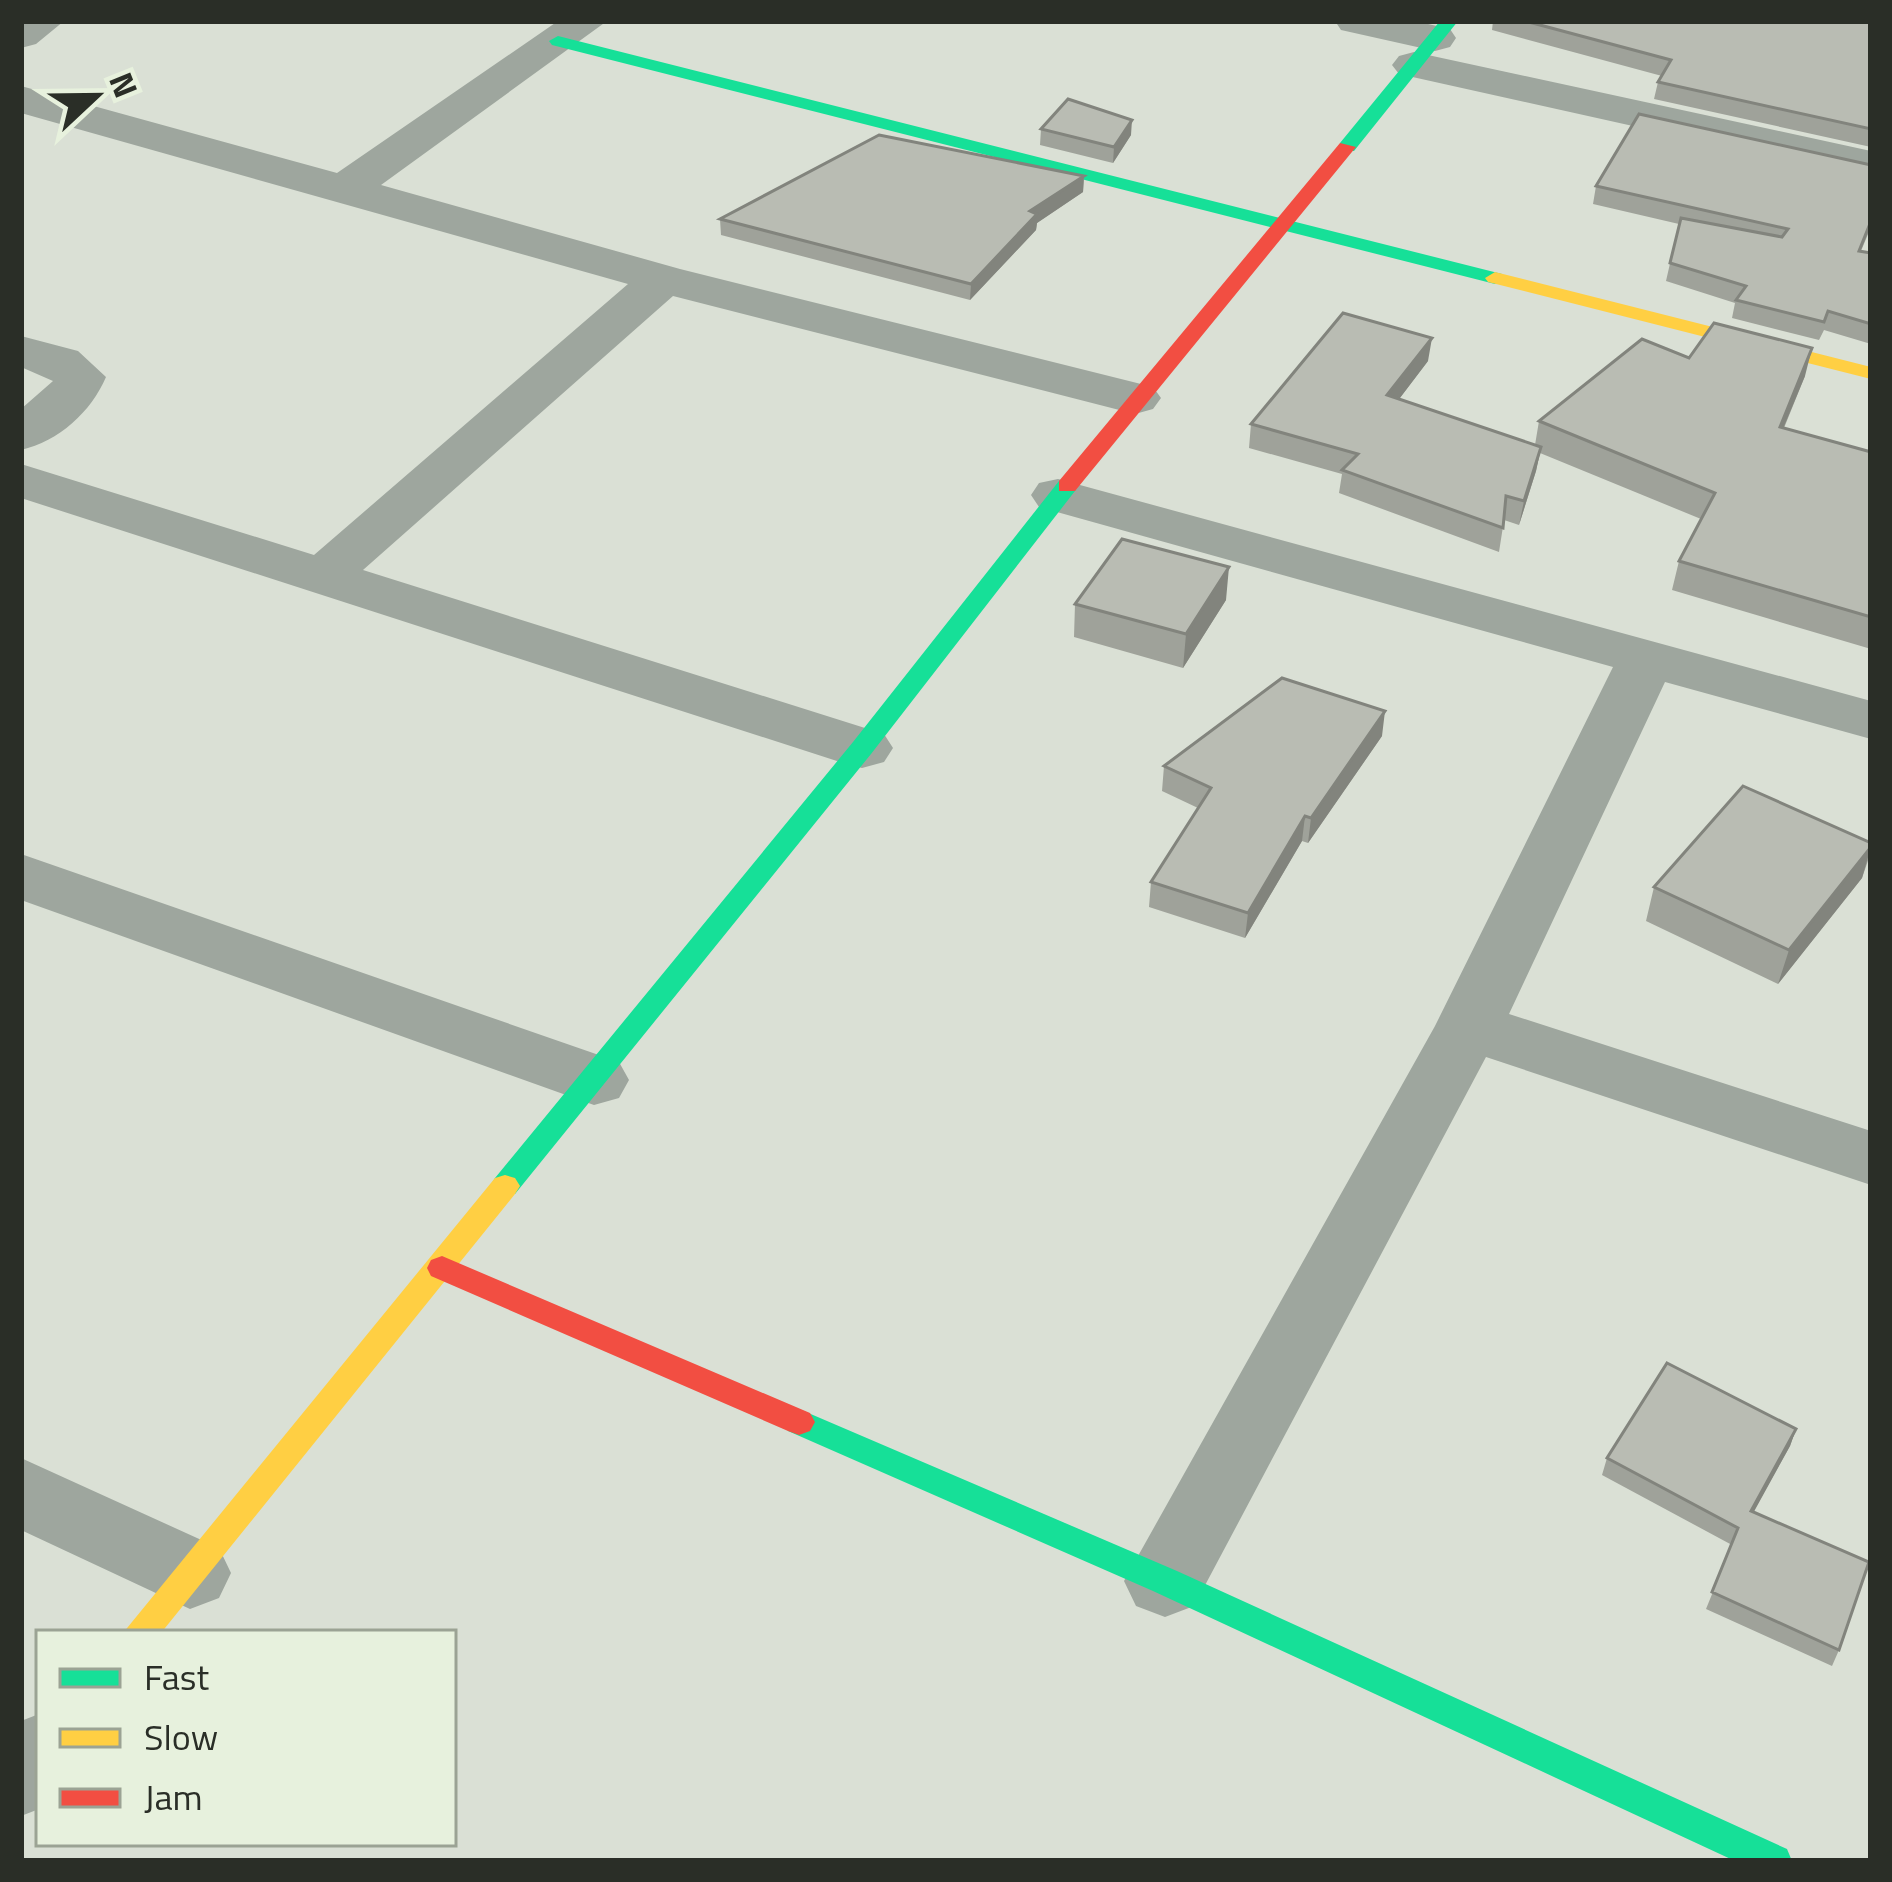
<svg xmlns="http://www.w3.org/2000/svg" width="1892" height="1882" font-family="'Titillium Web',sans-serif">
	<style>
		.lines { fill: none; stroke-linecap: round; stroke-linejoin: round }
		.street { fill: #9ea69e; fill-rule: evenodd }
		.fast { fill: #16e098; fill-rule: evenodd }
		.slow { fill: #ffcf43; fill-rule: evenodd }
		.jam { fill: #f24e42; fill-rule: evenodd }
		.wall { fill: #9fa29a }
		.shaded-wall { fill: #82847d }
		.building { fill: #b9bcb3; stroke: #82847d; stroke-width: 3 }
	</style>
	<rect width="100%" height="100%" fill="#dae0d5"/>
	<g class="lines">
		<path class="street" d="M21 21H64L36 44 21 48Z
			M558 21H607L381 185 680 269 1153 387 1161 398 1153 409 1135 414 673 296 363 570 884 734 893 748 884 762 862 768 840 762 21 498V464L314 555 628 284 21 113V86L337 173Z
			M1335 21H1415L1450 29 1456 38 1450 47 1435 51 1341 30Z
			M1414 52 1871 151V179L1399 74 1392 65 1399 56Z
			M21 336 78 351 106 377C91 412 59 441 21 450V409L53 381 21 367Z
			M1058 479 1871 701V739L1665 682 1509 1014 1871 1131V1185L1486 1057 1194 1606 1165 1617 1136 1606 1124 1581 1435 1026 1613 667 1039 507 1031 495 1039 483Z
			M21 854 619 1062 629 1080 619 1098 594 1105 21 900Z
			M21 1458 219 1548 231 1573 219 1598 190 1609 21 1530Z
			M39 1714V1809L21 1816V1721Z"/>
		<path class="fast" d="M1440 21H1458L1354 151H1340V143Z
			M558 36 1502 274 1505 278 1495 284 552 45 549 41Z
			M1067 479 1078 486 1075 491 871 754 515 1194H495L490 1186 495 1178 853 742 1059 481Z
			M799 1409 1177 1571 1787 1849 1792 1861H1735L1153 1591 788 1431 783 1422 788 1413Z"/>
		<path class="slow" d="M1495 272 1871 367V379L1488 282 1485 278Z
			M505 1175 515 1178 520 1186 515 1194 161 1633H123L495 1178Z"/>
		<path class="jam" d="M1340 143 1356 147 1075 491H1059V481Z
			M442 1256 810 1413 815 1422 810 1431 799 1435 788 1431 431 1276 427 1268 431 1260Z"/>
	</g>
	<path class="wall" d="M1493 21H1871V147L1654 99 1658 82 1662 76 1492 30Z
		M1041 129 1131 135 1113 163 1040 145Z
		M1871 165V227L1861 251 1871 253V344L1824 330 1819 340 1732 318 1735 303 1666 281 1679 224 1593 204 1596 186Z
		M1084 176 1083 192 1037 223 1036 230 970 300 721 235 720 219Z
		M1689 358 1805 376 1784 428 1871 452V649L1672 590 1679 561 1701 519 1540 453 1536 471 1519 525 1504 520 1499 552 1339 493 1342 474 1249 448 1251 424 1428 361 1399 399 1535 445 1539 421Z
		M1226 600 1183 668 1074 637 1075 604Z
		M1382 736 1308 843 1302 841 1245 938 1149 907 1151 882 1198 808 1162 791 1164 766Z
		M1871 843V852L1862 878 1778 984 1646 921 1654 887Z
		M1796 1429 1790 1446 1753 1512 1839 1650 1832 1666 1706 1609 1732 1545 1602 1475 1607 1458Z"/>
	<path class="shaded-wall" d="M1132 120 1131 135 1113 163 1114 147Z
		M1084 176 1083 192 1037 223 1036 230 970 300 971 284 1030 211Z
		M1432 338 1428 361 1384 419 1387 395Z
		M1812 348 1805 376 1772 455 1780 427Z
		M1541 447 1536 471 1519 525 1524 501Z
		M1229 567 1226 600 1183 668 1186 634Z
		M1385 711 1382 736 1308 843 1311 818Z
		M1305 816 1302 841 1245 938 1248 913Z
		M1871 847 1862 878 1778 984 1789 950Z
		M1796 1429 1790 1446 1745 1528 1751 1511Z"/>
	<path class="building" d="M1525 21H1871V129L1658 82 1671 60Z
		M1068 99 1132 120 1114 147 1041 129Z
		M1639 114 1871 165V221L1859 251 1871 253V324L1828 311 1824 322 1736 300 1746 286 1670 263 1681 218 1782 237 1788 229 1596 186Z
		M879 135 1084 176 1030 211 1037 214 971 284 720 219Z
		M1343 313 1432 338 1387 395 1541 447 1524 501 1506 496 1503 528 1342 470 1358 454 1251 424Z
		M1714 323 1812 348 1780 427 1871 452V617L1679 561 1715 493 1539 421 1642 339 1689 358Z
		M1122 539 1229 567 1186 634 1075 604Z
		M1282 678 1385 711 1311 818 1305 816 1248 913 1151 882 1211 788 1164 766Z
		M1743 786 1871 843V847L1789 950 1654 887Z
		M1667 1363 1796 1429 1751 1511 1869 1562 1839 1650 1712 1592 1738 1528 1607 1458Z"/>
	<rect width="1892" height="1882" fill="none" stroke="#2a2e27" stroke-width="48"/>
	<rect x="36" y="1630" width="420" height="216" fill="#e7f1dd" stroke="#9ba394" stroke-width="3"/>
	<rect x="60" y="1669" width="60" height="18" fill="#16e098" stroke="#9ba394" stroke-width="3"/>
	<text x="144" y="1690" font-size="36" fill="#2a2e27">Fast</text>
	<rect x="60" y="1729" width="60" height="18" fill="#ffcf43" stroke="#9ba394" stroke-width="3"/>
	<text x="144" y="1750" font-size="36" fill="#2a2e27">Slow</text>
	<rect x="60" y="1789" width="60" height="18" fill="#f24e42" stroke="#9ba394" stroke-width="3"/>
	<text x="144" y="1810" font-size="36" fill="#2a2e27">Jam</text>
	<g transform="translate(96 96) rotate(68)" stroke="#e7f1dd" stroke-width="9" paint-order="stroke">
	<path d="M0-9L21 45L0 30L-21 45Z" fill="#2a2e27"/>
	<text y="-18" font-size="33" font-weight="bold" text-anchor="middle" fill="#2a2e27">N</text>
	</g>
</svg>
